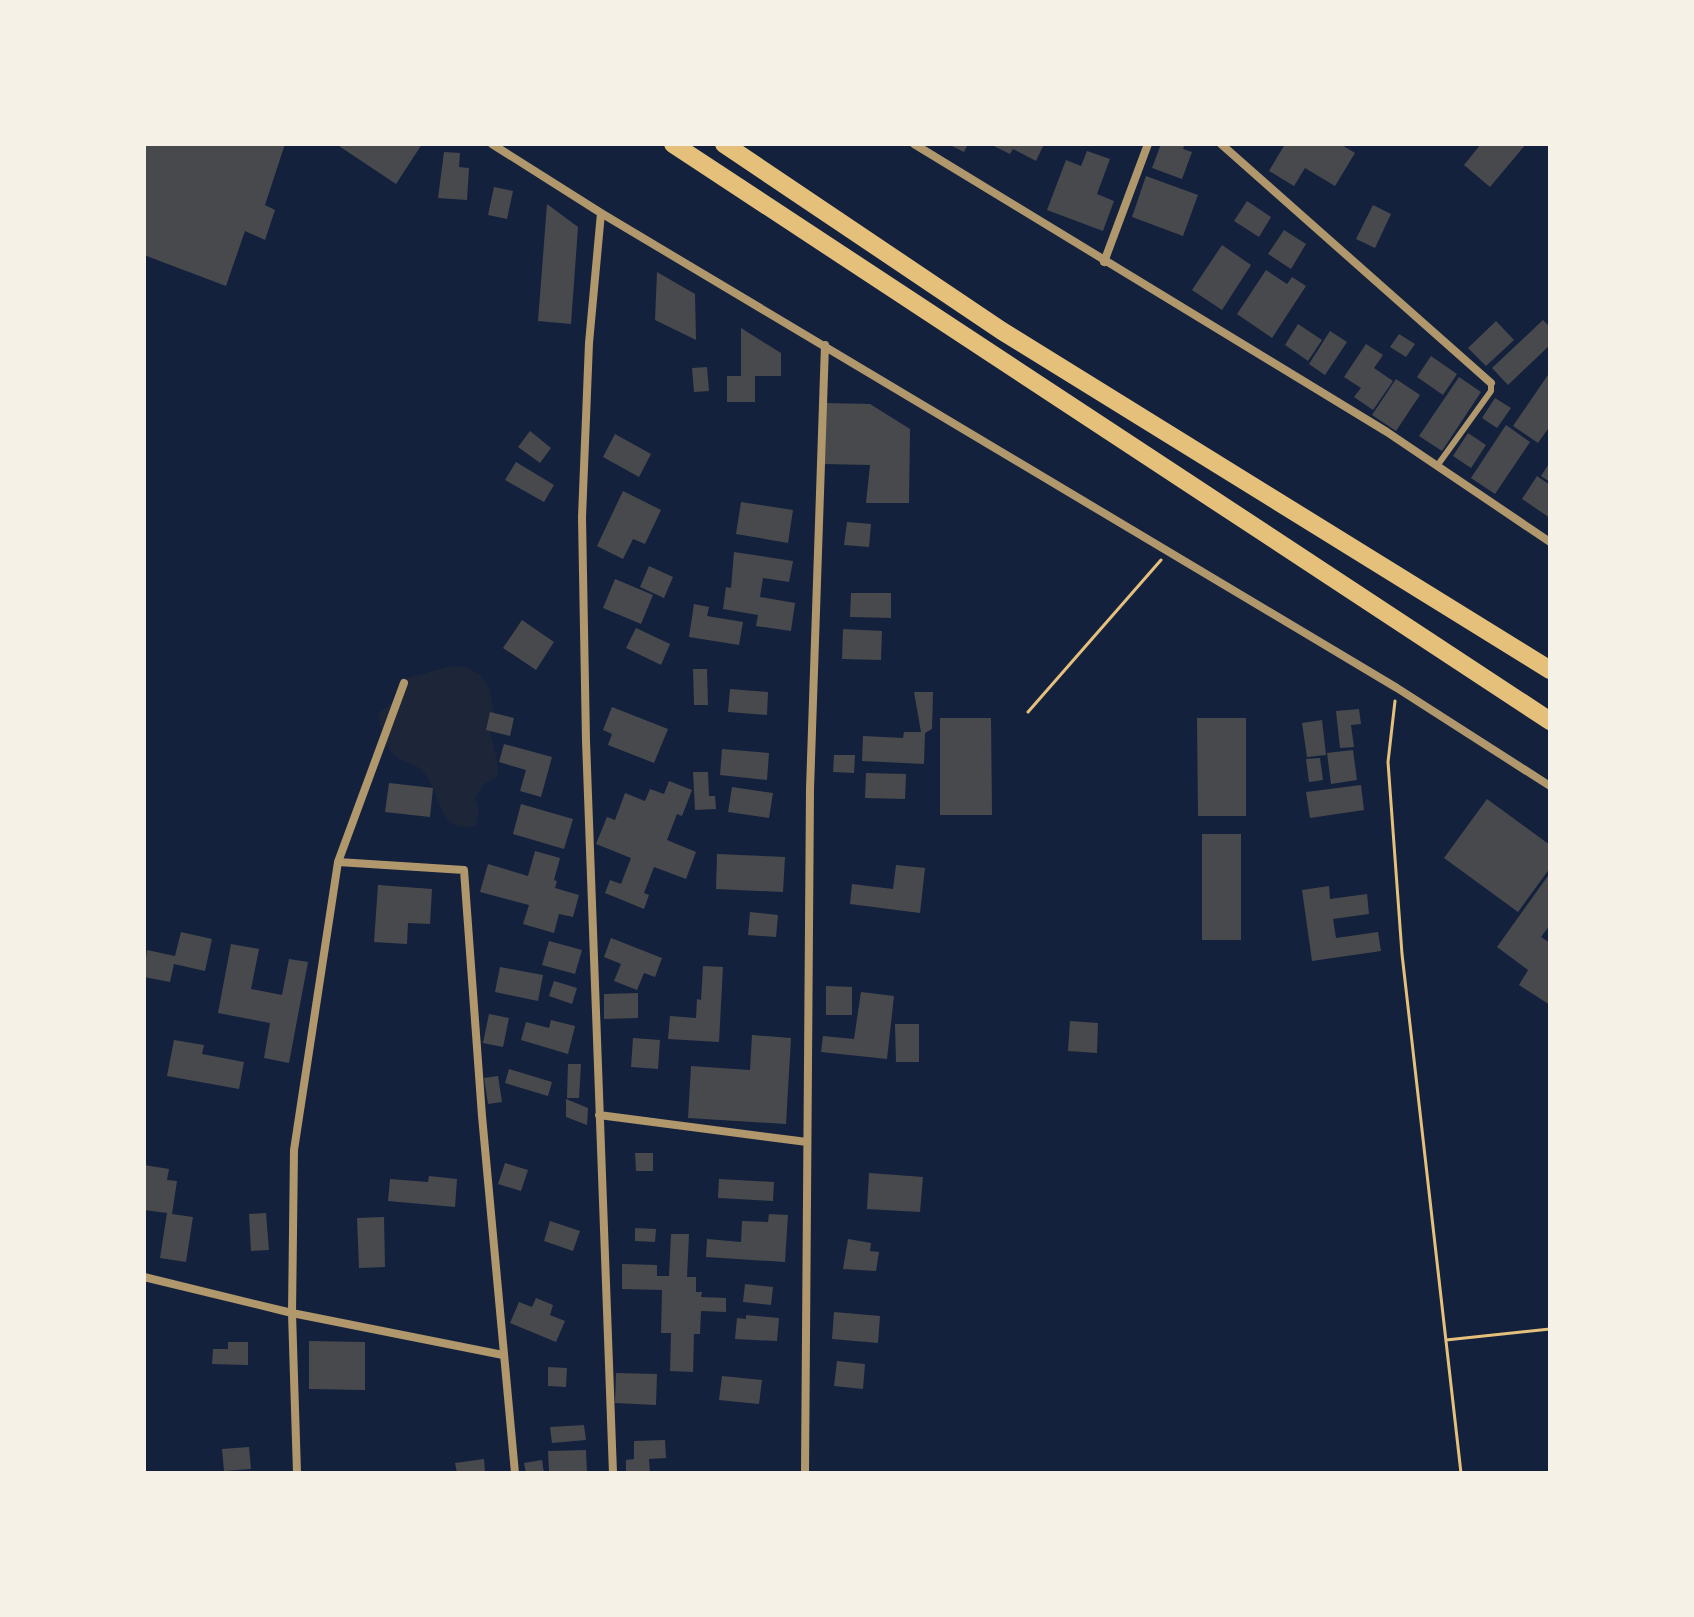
<svg xmlns="http://www.w3.org/2000/svg" width="1694" height="1617" font-family="'Work Sans',sans-serif">
	<style>
		.green { fill: #1d2539 }
		.building { fill: #48494c }
		.lines { fill: none; stroke-linecap: round; stroke-linejoin: round }
		.path { stroke: #e5c07b; stroke-width: 3 }
		.service { stroke: #b1986c; stroke-width: 6 }
		.minor { stroke: #b1986c; stroke-width: 8 }
		.trunk { stroke: #e5c07b; stroke-width: 18 }
	</style>
	<rect width="100%" height="100%" fill="#14213d"/>
	<path class="green" d="M452 666 467 667 480 675 489 687 495 717 490 731 497 761 498 776 484 784 475 797 479 812 476 826C437 834 443 796 425 774 419 766 413 765 404 761 384 753 382 732 378 713L390 705 407 678Z"/>
	<path class="building" d="M144 144H285L265 205 275 210 265 240 245 231 226 286 144 255Z
		M336 144H422L396 184Z
		M948 144H968L964 152Z
		M990 144H1044L1036 161 1013 149 1010 154Z
		M1161 144H1185L1183 149 1192 152 1182 179 1152 168Z
		M1285 144H1340L1355 153 1335 186 1305 168 1294 186 1269 171Z
		M1481 144H1526L1490 187 1464 165Z
		M1087 151 1110 159 1097 194 1114 201 1103 231 1047 210 1066 160 1081 166Z
		M444 152 460 153 459 167 469 168 467 200 438 198Z
		M1146 176 1198 195 1183 236 1132 217Z
		M494 187 513 191 507 219 488 215Z
		M1247 201 1271 217 1259 237 1234 221Z
		M547 204 578 227 571 324 538 321Z
		M1373 205 1391 214 1375 248 1356 239Z
		M1284 230 1306 244 1291 269 1268 254Z
		M1222 245 1251 265 1222 310 1192 290Z
		M1266 270 1287 284 1292 277 1306 286 1272 338 1237 314Z
		M657 272 695 294 696 340 655 320Z
		M1543 320 1550 327V345L1508 385 1492 368Z
		M1496 321 1514 340 1486 366 1468 348Z
		M1298 324 1322 340 1308 361 1285 345Z
		M741 328 781 353V376H755V402H727V376H741Z
		M1330 331 1347 342 1325 375 1309 364Z
		M1399 334 1415 344 1406 357 1390 347Z
		M1366 344 1383 355 1374 368 1393 381 1373 410 1354 397 1361 388 1344 377Z
		M1431 356 1457 374 1443 395 1417 377Z
		M707 367 709 391 694 392 692 368Z
		M1550 372V426L1538 443 1513 426Z
		M1459 377 1481 392 1442 451 1419 436Z
		M1396 379 1420 395 1396 431 1372 415Z
		M1495 398 1511 408 1497 428 1482 418Z
		M826 403 870 404 910 429 909 503H866L870 465 825 464Z
		M1506 425 1530 442 1495 494 1471 478Z
		M530 431 551 448 540 463 518 447Z
		M1468 433 1486 445 1471 468 1453 456Z
		M615 434 651 454 639 477 603 457Z
		M516 462 554 485 544 502 505 480Z
		M1550 462V482L1541 476Z
		M1537 476 1550 485V518L1522 499Z
		M623 491 661 510 645 544 633 539 623 559 597 546Z
		M741 502 793 510 788 543 736 534Z
		M847 522 871 524 869 547 844 545Z
		M734 552 793 561 789 582 763 578 760 597 795 603 791 631 756 626 758 615 723 609 726 587 731 588Z
		M649 566 673 577 664 598 640 587Z
		M615 579 653 595 641 624 603 608Z
		M851 593H891V618L850 617Z
		M694 604 709 607 707 616 743 622 739 645 689 637Z
		M522 620 554 642 536 670 503 648Z
		M636 628 670 644 661 665 626 648Z
		M843 629 882 631 881 660 842 659Z
		M693 669H707L708 705H694Z
		M730 689 768 692 767 715 728 712Z
		M914 692H933L932 729 925 733 924 764 862 761 863 736 903 738 904 732H921Z
		M612 707 668 729 654 763 608 745 612 734 603 730Z
		M1359 709 1361 724 1351 725 1354 747 1340 748 1336 711Z
		M490 712 514 718 510 736 486 730Z
		M940 718H991L992 815H940Z
		M1197 718H1246V816H1198Z
		M1322 720 1326 755 1307 757 1302 723Z
		M504 744 552 757 541 797 520 791 526 770 499 762Z
		M722 749 769 753 767 780 720 775Z
		M1353 750 1357 780 1331 784 1327 753Z
		M834 755H855L854 773 833 772Z
		M1320 758 1323 780 1309 782 1306 759Z
		M693 772H708L709 796H715L716 809 695 810Z
		M866 773 906 774 905 799 865 798Z
		M669 781 692 790 682 816 677 814 667 840 696 852 686 879 654 867 644 893 649 895 644 909 605 893 610 880 621 884 631 858 596 844 607 817 615 820 625 793 645 801 650 789 664 794Z
		M389 783 433 788 430 817 385 812Z
		M1361 785 1364 810 1310 818 1306 792Z
		M732 787 773 793 769 818 728 812Z
		M1487 799 1550 845V868L1518 912 1444 858Z
		M521 804 573 819 564 849 513 834Z
		M1202 834H1241V940H1202Z
		M535 851 560 858 554 880 557 881 555 888 579 895 573 917 559 914 554 933 523 924 529 905 480 892 488 864 528 876Z
		M717 854 785 857 783 892 716 889Z
		M896 865 925 868 920 913 850 904 852 884 893 889Z
		M1550 873V925L1541 937 1550 943V1005L1519 985 1528 970 1497 947Z
		M378 885 432 889 430 924 408 923 407 944 374 942Z
		M1329 886 1330 899 1367 894 1369 914 1333 919 1336 938 1378 932 1381 951 1312 961 1302 890Z
		M750 912 778 915 776 937 748 935Z
		M181 932 212 939 205 971 174 964 170 982 144 977 147 950 175 956Z
		M611 938 662 958 655 977 644 973 637 990 614 981 621 964 604 957Z
		M549 941 582 950 575 974 542 965Z
		M231 944 259 949 251 989 282 995 289 959 308 962 289 1063 264 1058 270 1023 218 1013Z
		M703 966 723 967 719 1042 668 1039 670 1016 696 1018 697 999 701 1000Z
		M500 967 543 975 538 1001 495 992Z
		M554 981 577 988 572 1004 549 996Z
		M826 986 852 987V1015H826Z
		M861 992 894 996 887 1059 821 1052 823 1036 854 1039Z
		M638 993V1018L604 1019V994Z
		M489 1014 509 1018 503 1047 483 1043Z
		M551 1020 575 1026 568 1054 521 1040 526 1022 549 1028Z
		M1070 1021 1098 1023 1097 1053 1068 1051Z
		M895 1024H919V1062H896Z
		M752 1035 791 1038 786 1124 688 1118 691 1066 750 1070Z
		M633 1038 660 1040 658 1069 631 1067Z
		M174 1040 204 1045 202 1054 244 1062 239 1089 167 1076Z
		M568 1064H581L579 1098H567Z
		M509 1069 552 1082 548 1096 505 1083Z
		M498 1076 502 1102 488 1104 484 1078Z
		M566 1099 588 1108 587 1125 566 1117Z
		M635 1153H653V1171H636Z
		M505 1163 528 1170 521 1191 498 1184Z
		M144 1165 169 1169 167 1180 177 1181 172 1214 193 1217 186 1262 160 1258 167 1213 144 1210Z
		M869 1173 923 1177 920 1212 867 1209Z
		M429 1176 457 1179 455 1207 388 1201 390 1179 428 1182Z
		M719 1179 774 1182 773 1201 718 1198Z
		M266 1213 269 1250 251 1251 249 1214Z
		M769 1214 788 1215 785 1262 706 1257 707 1239 741 1242 742 1221 768 1222Z
		M384 1217 385 1267 359 1268 357 1218Z
		M550 1221 580 1231 573 1251 544 1241Z
		M635 1228 656 1229 655 1242 635 1241Z
		M671 1234H689L687 1277H696V1292H702L701 1297 726 1298V1312L701 1311 700 1334H694L693 1372 670 1371 671 1333H661L662 1290 622 1289V1264L657 1265V1276H669Z
		M848 1239 871 1243 870 1251 879 1252 876 1271 843 1269Z
		M745 1284 773 1287 771 1305 743 1302Z
		M536 1298 553 1305 550 1315 565 1321 556 1342 510 1323 519 1302 532 1307Z
		M834 1312 880 1316 878 1343 832 1339Z
		M746 1315 779 1318 777 1341 735 1339 737 1318 746 1319Z
		M309 1341 365 1342V1390L309 1389Z
		M228 1342H248V1365L212 1364 213 1349H228Z
		M837 1361 865 1364 863 1389 834 1386Z
		M548 1367 567 1368 566 1387 548 1386Z
		M616 1373 657 1374 656 1405 615 1403Z
		M722 1376 762 1380 759 1404 719 1400Z
		M584 1425 586 1440 552 1443 550 1427Z
		M665 1440 666 1458 649 1459 650 1473H626V1460L634 1459V1441Z
		M249 1447 251 1469 224 1471 222 1449Z
		M586 1450 587 1473 549 1471 548 1451Z
		M484 1459 485 1473H457L455 1463Z
		M542 1460 544 1473H526L524 1463Z"/>
	<g class="lines">
		<path class="path" d="M1395 701 1388 762 1402 954 1461 1473
			M1028 712 1161 560
			M1446 1340 1550 1329"/>
		<path class="service" d="M1437 466 1491 391V383"/>
		<path class="minor" d="M492 144 601 213 1397 688 1550 786
			M914 144 1387 432 1550 542
			M1221 144 1491 383
			M601 213 589 343 582 517 586 741 613 1473
			M1104 262 1148 144
			M338 862 464 870 482 1116 515 1473
			M599 1115 807 1142
			M144 1277 292 1313 503 1355
			M297 1473 292 1313 294 1150 338 862 404 683
			M805 1473 810 789 825 345"/>
		<path class="trunk" d="M673 144 1550 721
			M724 144 1002 331 1550 670"/>
	</g>
	<rect width="1694" height="1617" fill="none" stroke="#f6f1e7" stroke-width="292"/>
</svg>
